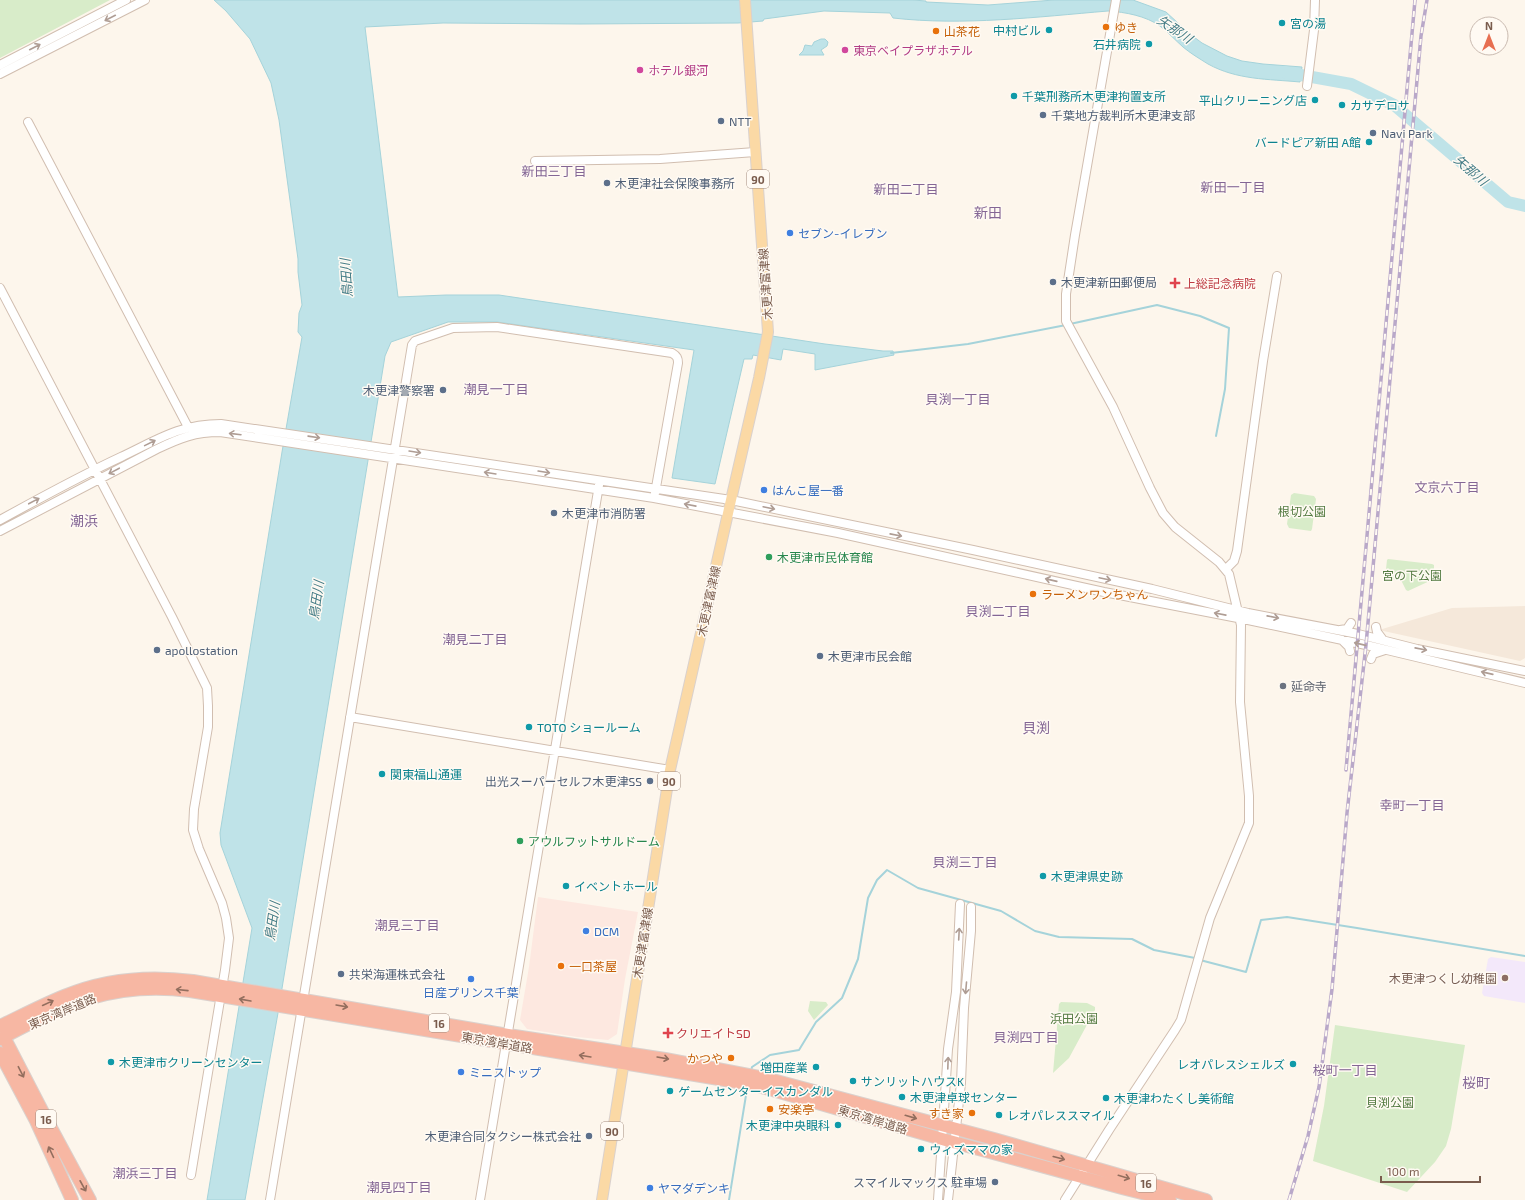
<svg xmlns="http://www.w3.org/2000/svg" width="1525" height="1200" font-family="'Exo 2','Noto Sans JP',sans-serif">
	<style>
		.residential { fill: #f5e8da }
		.commercial { fill: #fde8e0 }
		.education { fill: #f3e8fa }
		.green { fill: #d8ecc9 }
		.water { fill: #bfe3e8; stroke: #a5d3da }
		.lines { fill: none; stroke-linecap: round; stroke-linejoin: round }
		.stream { stroke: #a5d3da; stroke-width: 2 }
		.river { stroke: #bfe3e8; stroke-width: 12 }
		.minor-casing { stroke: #d1beb0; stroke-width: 10 }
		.major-casing { stroke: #dad1cd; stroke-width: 12 }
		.highway-casing { stroke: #dad1cd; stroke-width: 14 }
		.minor { stroke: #fff; stroke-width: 8 }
		.major { stroke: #fbd9a5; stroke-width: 10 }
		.highway { stroke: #f7b7a3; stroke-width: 12 }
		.rail-casing { stroke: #b9a8c9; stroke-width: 3.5 }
		.rail { stroke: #fffaf3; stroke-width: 2; stroke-dasharray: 6; stroke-linecap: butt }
		.oneway { stroke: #af9d94 }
		.oneway2 { stroke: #936e5e }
		.culture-dot { fill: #0f9aa8; stroke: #fffaf3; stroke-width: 1.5 }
		.food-dot { fill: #e8710a; stroke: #fffaf3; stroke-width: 1.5 }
		.hotel-dot { fill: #d1479c; stroke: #fffaf3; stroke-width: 1.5 }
		.service-dot { fill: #5c6f8a; stroke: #fffaf3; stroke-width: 1.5 }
		.shop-dot { fill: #3f7fe0; stroke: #fffaf3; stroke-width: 1.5 }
		.health-dot { fill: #e0444e; stroke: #fffaf3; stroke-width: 1.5 }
		.leisure-dot { fill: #2e9e5b; stroke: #fffaf3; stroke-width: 1.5 }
		.worship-dot { fill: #6b7280; stroke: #fffaf3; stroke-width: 1.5 }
		.education-dot { fill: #8d6e63; stroke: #fffaf3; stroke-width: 1.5 }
		.labels { text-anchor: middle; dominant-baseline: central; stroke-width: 3; stroke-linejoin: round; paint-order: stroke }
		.shield { fill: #fffaf3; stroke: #a28b7f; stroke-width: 1 }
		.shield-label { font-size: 11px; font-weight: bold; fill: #7a5c4d }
		.culture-label { font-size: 12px; fill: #0d838f; stroke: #fffaf3; text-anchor: start }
		.food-label { font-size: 12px; fill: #c56008; stroke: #fffaf3; text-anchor: start }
		.hotel-label { font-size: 12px; fill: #b23c85; stroke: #fffaf3; text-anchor: start }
		.service-label { font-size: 12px; fill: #4e5e75; stroke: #fffaf3; text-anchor: start }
		.shop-label { font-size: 12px; fill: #366cbe; stroke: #fffaf3; text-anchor: start }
		.health-label { font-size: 12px; fill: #be3a42; stroke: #fffaf3; text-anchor: start }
		.street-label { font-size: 12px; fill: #7a5c4d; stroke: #fffaf3 }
		.park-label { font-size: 12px; fill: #537a41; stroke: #fffaf3 }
		.leisure-label { font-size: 12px; fill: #27864d; stroke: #fffaf3; text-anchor: start }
		.worship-label { font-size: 12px; fill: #5b616d; stroke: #fffaf3; text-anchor: start }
		.education-label { font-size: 12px; fill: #785e54; stroke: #fffaf3; text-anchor: end }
		.water-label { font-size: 13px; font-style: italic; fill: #437c86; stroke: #fffaf3 }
		.neighbourhood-label { font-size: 13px; fill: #846695; stroke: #fffaf3 }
		.quarter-label { font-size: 14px; fill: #846695; stroke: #fffaf3 }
	</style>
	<rect width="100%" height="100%" fill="#fdf6ec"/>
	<path class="residential" d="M1525 606V658L1520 661 1379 630 1452 608Z"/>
	<path class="commercial" d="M538 897 638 912 625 979 617 1034 608 1040 577 1037 527 1029 520 1020 529 967Z"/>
	<path class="education" d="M1491 957 1525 962V1003L1484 996 1482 993 1488 959Z"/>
	<path class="green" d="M0 0H110L0 58Z
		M1294 493 1314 496 1316 499 1312 529 1311 531 1289 528 1287 524 1291 495Z
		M1388 559 1432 564 1434 565V579L1408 591 1406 590 1401 580 1387 579 1385 578 1387 560Z
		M810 1001 826 1002 828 1005 814 1020 808 1011Z
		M1061 1002 1087 1003 1095 1007V1010L1069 1058 1053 1073 1059 1004Z
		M1335 1025 1465 1045 1451 1129 1446 1146 1435 1162 1407 1192 1313 1161 1324 1106Z"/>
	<path class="water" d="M214 0H913L926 1V2L988 5 1054 0H1133L1166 12 1190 34 1202 43 1227 56 1242 61 1263 64 1302 67 1300 82C1268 79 1237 80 1208 64 1200 59 1190 53 1183 47 1175 40 1168 32 1160 26 1146 16 1125 12 1108 11 1037 17 963 26 893 18L890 13 824 11 764 19 763 21 738 23 580 24 443 23 365 27 398 297 446 295H499L825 344 883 351H893L894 355 815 370V354L783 349 781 360 753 355 752 359H744L715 484 672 478 694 350 497 322H448L391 342 385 356 278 1013 245 1200H207L252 928 221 845 220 833 282 452 302 337 298 332 299 313 302 305 298 272V259L279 120 271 83 250 39 226 11Z
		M821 39H825L828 42 827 46 821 50 824 55H799L803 51 805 45 812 46 814 42Z"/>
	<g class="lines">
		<path class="stream" d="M1070 324 1157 305 1200 316 1229 328 1225 389 1216 436
			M891 353 968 344 1066 325
			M1200 960 1246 972 1261 920 1287 917 1357 928 1525 956
			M751 1071 752 1067 770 1055 799 1050 816 1022 842 998 858 959 868 898 877 880 887 870 918 888 1001 911 1035 931 1059 937 1132 939 1154 950 1195 958
			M729 1200 747 1089"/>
		<path class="river" d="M1284 72 1351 84 1394 105 1508 202 1525 206"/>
		<g class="minor-casing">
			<path id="minor" d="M0 65 126 0
				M0 74 145 0
				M1307 86 1314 30 1315 0
				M28 122 188 427
				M535 161 660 159 755 152
				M0 288 172 617 207 688 208 706V727L194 809 193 830 199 849 222 903 226 918 229 938 225 970 191 1175
				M0 520C40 498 80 476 121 457 157 440 180 424 221 424L731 500 973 550 1152 589 1248 613 1358 634 1417 649 1525 671
				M0 531 157 449C180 438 195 432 220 432L654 498 838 533 1104 592 1248 620 1366 645 1525 683
				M1226 569 1234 561 1237 551 1263 361 1277 276
				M1376 627 1377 632 1383 640
				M1340 630 1347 629 1351 623
				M1342 640 1349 647 1350 651
				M1371 659 1373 654 1385 650
				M350 717 670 770
				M270 1200 412 345 415 341 453 328 497 327 672 353C677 356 678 358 678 363L655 493
				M480 1200 599 485
				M938 1200 948 1049 956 992 960 904
				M948 1200 961 1083 964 1008 971 931V907
				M1065 1200 1109 1130 1175 1030 1181 1020 1210 918 1249 823V796L1240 702 1241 625 1229 574 1219 562 1175 527 1163 513 1150 488 1113 407 1066 321V294L1075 235 1116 0"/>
		</g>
		<g class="major-casing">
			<path id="major" d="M602 1200 670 770 731 500 759 378 768 332 745 0"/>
		</g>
		<g class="highway-casing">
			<path id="highway" d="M0 1026C21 1016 42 1005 64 996 105 979 148 975 193 981L508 1035 665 1059 765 1078 994 1139 1206 1200
				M4 1037 50 1126 90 1200
				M0 1039C66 1004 113 981 190 991L755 1085 942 1139 1122 1188 1170 1200
				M0 1053 36 1121 72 1200"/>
		</g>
		<use href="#minor" class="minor"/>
		<use href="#major" class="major"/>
		<use href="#highway" class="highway"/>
		<g class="rail-casing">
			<path id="rail" d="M1346 770 1415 0
				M1289 1200 1308 1136 1319 1087 1332 989 1347 813 1366 645 1421 36 1427 0"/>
		</g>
		<use href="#rail" class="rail"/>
	</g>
	<defs><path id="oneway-shaft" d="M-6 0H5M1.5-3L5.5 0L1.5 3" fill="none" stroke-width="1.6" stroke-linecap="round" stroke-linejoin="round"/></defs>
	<g class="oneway">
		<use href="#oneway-shaft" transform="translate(110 18) rotate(153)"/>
		<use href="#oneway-shaft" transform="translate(35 47) rotate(-27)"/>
		<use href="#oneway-shaft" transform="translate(235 434) rotate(-173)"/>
		<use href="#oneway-shaft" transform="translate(314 437) rotate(8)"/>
		<use href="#oneway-shaft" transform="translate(150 443) rotate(-26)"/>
		<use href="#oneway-shaft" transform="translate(415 452) rotate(9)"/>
		<use href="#oneway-shaft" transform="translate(114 471) rotate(152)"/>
		<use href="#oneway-shaft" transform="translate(544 472) rotate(9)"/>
		<use href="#oneway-shaft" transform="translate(490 473) rotate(-171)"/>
		<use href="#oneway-shaft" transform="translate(34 501) rotate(-28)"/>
		<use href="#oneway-shaft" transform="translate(690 505) rotate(-169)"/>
		<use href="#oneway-shaft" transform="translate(769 508) rotate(12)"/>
		<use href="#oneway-shaft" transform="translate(896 535) rotate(11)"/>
		<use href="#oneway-shaft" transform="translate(1105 579) rotate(12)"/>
		<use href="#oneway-shaft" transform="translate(1051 580) rotate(-167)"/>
		<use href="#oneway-shaft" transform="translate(1220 614) rotate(-169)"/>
		<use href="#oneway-shaft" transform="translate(1273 617) rotate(11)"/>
		<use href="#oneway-shaft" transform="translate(1360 644) rotate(-167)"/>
		<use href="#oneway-shaft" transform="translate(1421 649) rotate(11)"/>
		<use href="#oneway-shaft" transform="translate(1487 673) rotate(-167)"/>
		<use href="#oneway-shaft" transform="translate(959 934) rotate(-87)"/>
		<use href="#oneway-shaft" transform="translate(966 988) rotate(95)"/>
		<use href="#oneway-shaft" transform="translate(948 1063) rotate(-88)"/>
	</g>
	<g class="oneway2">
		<use href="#oneway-shaft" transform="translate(182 990) rotate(-174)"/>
		<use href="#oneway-shaft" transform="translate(245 1000) rotate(-170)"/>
		<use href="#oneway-shaft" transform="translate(48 1003) rotate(-25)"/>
		<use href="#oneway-shaft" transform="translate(342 1006) rotate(10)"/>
		<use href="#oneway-shaft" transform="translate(585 1056) rotate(-171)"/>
		<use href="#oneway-shaft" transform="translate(663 1058) rotate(10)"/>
		<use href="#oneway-shaft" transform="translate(21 1072) rotate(63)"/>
		<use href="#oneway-shaft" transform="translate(911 1117) rotate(16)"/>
		<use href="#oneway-shaft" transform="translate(51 1152) rotate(-115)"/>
		<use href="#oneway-shaft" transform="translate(1059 1158) rotate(15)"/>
		<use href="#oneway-shaft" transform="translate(1124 1177) rotate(17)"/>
		<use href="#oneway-shaft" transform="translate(83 1186) rotate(61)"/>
	</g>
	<g class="culture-dot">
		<circle cx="1282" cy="23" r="4"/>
		<circle cx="1049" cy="30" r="4"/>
		<circle cx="1149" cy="44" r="4"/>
		<circle cx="1014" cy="96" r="4"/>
		<circle cx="1315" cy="100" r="4"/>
		<circle cx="1342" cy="105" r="4"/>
		<circle cx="1369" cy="142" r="4"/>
		<circle cx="529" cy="727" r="4"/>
		<circle cx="382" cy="774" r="4"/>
		<circle cx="1043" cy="876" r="4"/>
		<circle cx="566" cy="886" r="4"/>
		<circle cx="111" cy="1062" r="4"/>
		<circle cx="1293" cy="1064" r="4"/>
		<circle cx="816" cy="1067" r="4"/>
		<circle cx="853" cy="1081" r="4"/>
		<circle cx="670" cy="1091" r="4"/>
		<circle cx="902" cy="1097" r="4"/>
		<circle cx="1106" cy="1098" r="4"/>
		<circle cx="999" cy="1115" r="4"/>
		<circle cx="838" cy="1125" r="4"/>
		<circle cx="921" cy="1149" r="4"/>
	</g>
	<g class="food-dot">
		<circle cx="1106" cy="27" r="4"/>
		<circle cx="936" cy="31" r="4"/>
		<circle cx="1033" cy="594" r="4"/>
		<circle cx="561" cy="966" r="4"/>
		<circle cx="731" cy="1058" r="4"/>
		<circle cx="770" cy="1109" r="4"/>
		<circle cx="972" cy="1113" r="4"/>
	</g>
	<g class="hotel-dot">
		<circle cx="845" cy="50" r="4"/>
		<circle cx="640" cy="70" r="4"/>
	</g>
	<g class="service-dot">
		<circle cx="1043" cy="115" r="4"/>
		<circle cx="721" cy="121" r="4"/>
		<circle cx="1373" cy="133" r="4"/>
		<circle cx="607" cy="183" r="4"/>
		<circle cx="1053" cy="282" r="4"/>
		<circle cx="443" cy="390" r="4"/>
		<circle cx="554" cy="513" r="4"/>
		<circle cx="157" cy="650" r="4"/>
		<circle cx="820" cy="656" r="4"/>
		<circle cx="650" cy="781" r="4"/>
		<circle cx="341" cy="974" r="4"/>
		<circle cx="589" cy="1136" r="4"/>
		<circle cx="995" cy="1182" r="4"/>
	</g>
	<g class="shop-dot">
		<circle cx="790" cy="233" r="4"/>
		<circle cx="764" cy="490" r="4"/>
		<circle cx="586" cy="931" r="4"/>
		<circle cx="471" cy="979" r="4"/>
		<circle cx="461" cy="1072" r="4"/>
		<circle cx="650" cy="1188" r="4"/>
	</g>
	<g class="health-dot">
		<path d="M1173 277h4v4h4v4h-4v4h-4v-4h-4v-4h4z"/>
		<path d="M666 1027h4v4h4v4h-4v4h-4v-4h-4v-4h4z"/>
	</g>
	<g class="leisure-dot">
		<circle cx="769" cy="557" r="4"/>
		<circle cx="520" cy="841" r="4"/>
	</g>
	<circle class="worship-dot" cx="1283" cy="686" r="4"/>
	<circle class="education-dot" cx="1505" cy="978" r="4"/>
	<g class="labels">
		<g class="shield">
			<rect x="747" y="170" width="22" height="18" rx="3"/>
			<rect x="658" y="772" width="22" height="18" rx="3"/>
			<rect x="429" y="1014" width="20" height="18" rx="3"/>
			<rect x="36" y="1110" width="20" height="18" rx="3"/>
			<rect x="601" y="1122" width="22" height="18" rx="3"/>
			<rect x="1136" y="1174" width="20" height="18" rx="3"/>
		</g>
		<g class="shield-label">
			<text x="758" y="179">90</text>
			<text x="669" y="781">90</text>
			<text x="439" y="1023">16</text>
			<text x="46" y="1119">16</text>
			<text x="612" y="1131">90</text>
			<text x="1146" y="1183">16</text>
		</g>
		<g class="culture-label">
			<text x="1290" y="23">宮の湯</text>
			<text x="1041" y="30" text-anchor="end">中村ビル</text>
			<text x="1141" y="44" text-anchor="end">石井病院</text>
			<text x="1022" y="96">千葉刑務所木更津拘置支所</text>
			<text x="1307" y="100" text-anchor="end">平山クリーニング店</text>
			<text x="1350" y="105">カサデロサ</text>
			<text x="1361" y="142" text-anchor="end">バードピア新田 A館</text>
			<text x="537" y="727">TOTO ショールーム</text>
			<text x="390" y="774">関東福山通運</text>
			<text x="1051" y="876">木更津県史跡</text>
			<text x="574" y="886">イベントホール</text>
			<text x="119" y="1062">木更津市クリーンセンター</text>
			<text x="1285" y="1064" text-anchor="end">レオパレスシェルズ</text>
			<text x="808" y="1067" text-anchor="end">増田産業</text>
			<text x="861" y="1081">サンリットハウスK</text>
			<text x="678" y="1091">ゲームセンターイスカンダル</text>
			<text x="910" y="1097">木更津卓球センター</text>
			<text x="1114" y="1098">木更津わたくし美術館</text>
			<text x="1007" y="1115">レオパレススマイル</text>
			<text x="830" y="1125" text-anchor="end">木更津中央眼科</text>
			<text x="929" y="1149">ウィズママの家</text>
		</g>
		<g class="food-label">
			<text x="1114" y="27">ゆき</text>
			<text x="944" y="31">山茶花</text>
			<text x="1041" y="594">ラーメンワンちゃん</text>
			<text x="569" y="966">一口茶屋</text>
			<text x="723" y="1058" text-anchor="end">かつや</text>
			<text x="778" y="1109">安楽亭</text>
			<text x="964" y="1113" text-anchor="end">すき家</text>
		</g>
		<g class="hotel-label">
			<text x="853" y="50">東京ベイプラザホテル</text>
			<text x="648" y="70">ホテル銀河</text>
		</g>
		<g class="service-label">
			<text x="1051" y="115">千葉地方裁判所木更津支部</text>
			<text x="729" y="121">NTT</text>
			<text x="1381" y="133">Navi Park</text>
			<text x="615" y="183">木更津社会保険事務所</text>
			<text x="1061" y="282">木更津新田郵便局</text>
			<text x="435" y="390" text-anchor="end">木更津警察署</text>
			<text x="562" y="513">木更津市消防署</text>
			<text x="165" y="650">apollostation</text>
			<text x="828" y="656">木更津市民会館</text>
			<text x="642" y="781" text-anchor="end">出光スーパーセルフ木更津SS</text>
			<text x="349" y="974">共栄海運株式会社</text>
			<text x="581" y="1136" text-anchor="end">木更津合同タクシー株式会社</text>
			<text x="987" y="1182" text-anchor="end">スマイルマックス 駐車場</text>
		</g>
		<g class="shop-label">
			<text x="798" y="233">セブン-イレブン</text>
			<text x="772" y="490">はんこ屋一番</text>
			<text x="594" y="931">DCM</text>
			<text x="471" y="992" text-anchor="middle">日産プリンス千葉</text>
			<text x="469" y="1072">ミニストップ</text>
			<text x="658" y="1188">ヤマダデンキ</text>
		</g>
		<g class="health-label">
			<text x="1184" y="283">上総記念病院</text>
			<text x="676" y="1033">クリエイトSD</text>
		</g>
		<g class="street-label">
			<text transform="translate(765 284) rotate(-94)">木更津富津線</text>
			<text transform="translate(708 601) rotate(-78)">木更津富津線</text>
			<text transform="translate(642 943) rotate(-81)">木更津富津線</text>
			<text transform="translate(62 1011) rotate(-23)">東京湾岸道路</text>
			<text transform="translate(497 1042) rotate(10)">東京湾岸道路</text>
			<text transform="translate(873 1119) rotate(17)">東京湾岸道路</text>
		</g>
		<g class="park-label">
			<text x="1302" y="511">根切公園</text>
			<text x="1412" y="575">宮の下公園</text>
			<text x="1074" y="1018">浜田公園</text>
			<text x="1390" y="1102">貝渕公園</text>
		</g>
		<g class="leisure-label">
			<text x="777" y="557">木更津市民体育館</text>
			<text x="528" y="841">アウルフットサルドーム</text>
		</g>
		<g class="worship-label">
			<text x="1291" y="686">延命寺</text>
		</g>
		<g class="education-label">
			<text x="1497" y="978">木更津つくし幼稚園</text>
		</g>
		<g class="water-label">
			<text transform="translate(1175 29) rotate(34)">矢那川</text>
			<text transform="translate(1471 170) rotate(41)">矢那川</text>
			<text transform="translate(346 278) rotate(-94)">鳥田川</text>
			<text transform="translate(316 600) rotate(-82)">鳥田川</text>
			<text transform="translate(272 921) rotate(-82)">鳥田川</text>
		</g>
		<g class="neighbourhood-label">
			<text x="554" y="171">新田三丁目</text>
			<text x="1233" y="187">新田一丁目</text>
			<text x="906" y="189">新田二丁目</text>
			<text x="496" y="389">潮見一丁目</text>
			<text x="958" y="399">貝渕一丁目</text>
			<text x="1447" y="487">文京六丁目</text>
			<text x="998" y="611">貝渕二丁目</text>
			<text x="475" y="639">潮見二丁目</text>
			<text x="1412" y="805">幸町一丁目</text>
			<text x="965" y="862">貝渕三丁目</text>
			<text x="407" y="925">潮見三丁目</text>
			<text x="1026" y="1037">貝渕四丁目</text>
			<text x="1345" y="1070">桜町一丁目</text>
			<text x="145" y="1173">潮浜三丁目</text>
			<text x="399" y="1187">潮見四丁目</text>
		</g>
		<g class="quarter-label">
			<text x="988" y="212">新田</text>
			<text x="84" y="520">潮浜</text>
			<text x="1036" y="727">貝渕</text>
			<text x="1476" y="1082">桜町</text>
		</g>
	</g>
	<g transform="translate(1489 36)"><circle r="19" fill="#fffaf3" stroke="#cabbb1"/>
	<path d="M0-3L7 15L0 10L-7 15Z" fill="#e76f51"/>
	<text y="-6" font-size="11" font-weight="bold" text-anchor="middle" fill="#7a5c4d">N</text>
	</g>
	<path d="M1381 1176v6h99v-6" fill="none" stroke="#7a5c4d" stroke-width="2"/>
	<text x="1387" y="1176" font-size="12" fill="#7a5c4d" stroke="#fffaf3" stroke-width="3" paint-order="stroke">100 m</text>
</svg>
